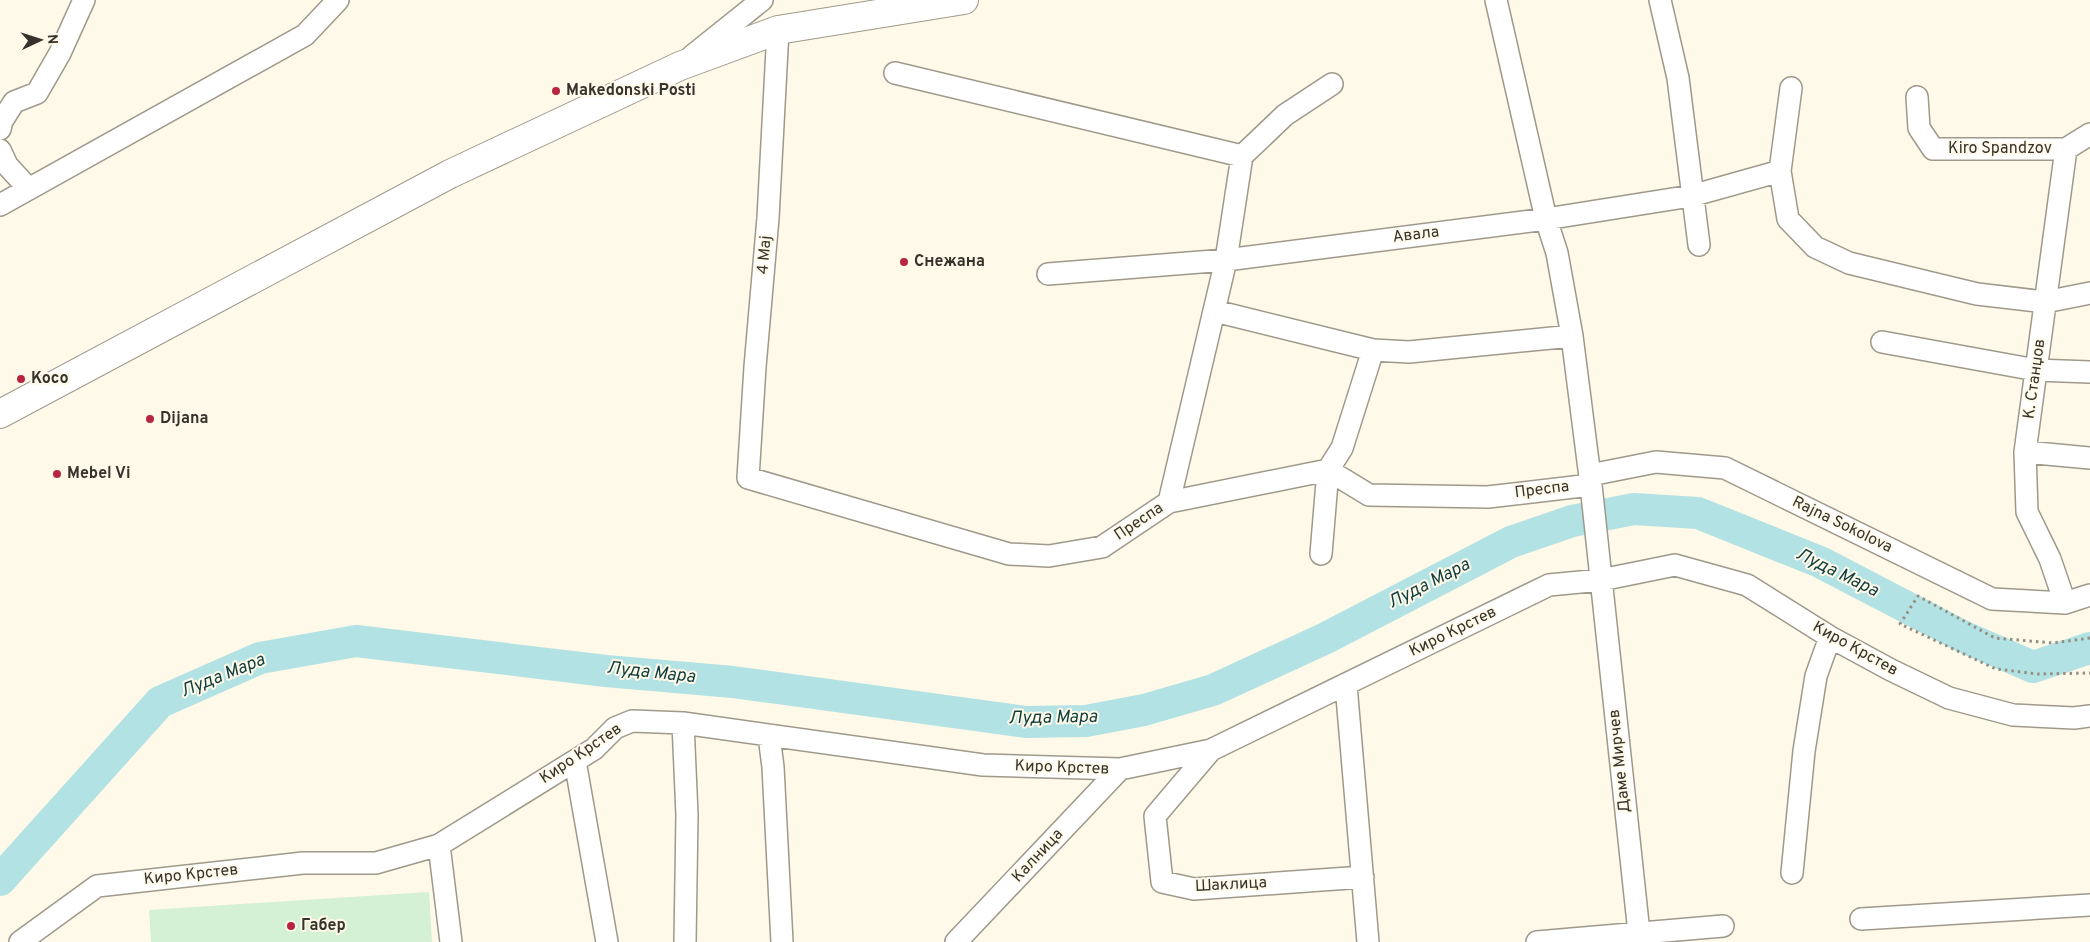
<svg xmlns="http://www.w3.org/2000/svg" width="2090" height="942" font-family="Overpass,sans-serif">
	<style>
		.green { fill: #d4f0d5 }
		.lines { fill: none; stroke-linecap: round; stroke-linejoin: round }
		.river { stroke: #b2e2e4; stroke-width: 32 }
		.minor-casing { stroke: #9e998a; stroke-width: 24 }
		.major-casing { stroke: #9e998a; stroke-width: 30 }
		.path { stroke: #949084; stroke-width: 3; stroke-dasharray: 2.5 4; stroke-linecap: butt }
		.minor { stroke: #fff; stroke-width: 21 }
		.major { stroke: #fff; stroke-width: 28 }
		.poi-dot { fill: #b72542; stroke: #fef9e8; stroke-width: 2 }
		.labels { text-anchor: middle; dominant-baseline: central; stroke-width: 4; stroke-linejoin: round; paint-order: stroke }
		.poi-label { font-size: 16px; font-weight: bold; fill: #35332c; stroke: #fef9e8; text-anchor: start }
		.street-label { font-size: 16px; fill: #35332c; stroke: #fef9e8 }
		.water-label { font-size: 18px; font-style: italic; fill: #103d3f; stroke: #fef9e8 }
	</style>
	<rect width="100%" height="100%" fill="#fef9e8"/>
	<path class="green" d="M429 892 432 942H151L149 910Z"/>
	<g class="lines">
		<path class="river" d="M0 880 160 702 260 658 356 641 606 671 733 682 1026 722 1086 721 1144 710 1213 690 1326 638 1511 542 1572 521 1634 509 1698 513 1820 562 1962 636 2033 667 2090 648"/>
		<g class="minor-casing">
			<path id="minor" d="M1496 0 1546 219 1557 253 1572 336 1591 485 1640 942
				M1660 0 1678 78 1699 245
				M778 30 768 218 755 367 748 478 1009 554 1049 556 1102 547 1169 502 1328 470 1369 495 1488 497 1591 485
				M692 56 762 0
				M895 73 1242 156
				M1791 88 1780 171 1788 219 1815 247 1849 263 1977 294 2045 302 2090 293
				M1917 97 1919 128 1933 149H2066L2090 134
				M0 129 2 121 14 102 37 93 60 53 84 0
				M0 150 7 165 28 188
				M0 205 305 35 338 0
				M1048 274 1226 260 1546 219 1691 196 1780 171
				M1215 311 1373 350 1409 352 1572 336
				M1882 342 2036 370 2090 372
				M2025 452 2090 458
				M1590 475 1656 462 1725 468 1992 599 2065 603 2090 595
				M1169 502 1226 260 1242 156 1285 115 1332 84
				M1321 554 1328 470 1342 448 1373 350
				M2065 603 2050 559 2027 512 2025 452 2066 149
				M1346 685 1368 942
				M683 723 687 815 685 942
				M769 736 773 767 782 942
				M1211 750 1155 816 1162 882 1194 889 1363 877
				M575 761 607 942
				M439 845 451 942
				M1792 873 1804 751 1816 676 1830 637
				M1861 919 2090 905
				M20 942 97 886 303 863H376L439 845 594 749 615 728 632 721 683 723 983 765 1120 769 1211 750 1549 585 1601 580 1675 565 1747 585 1830 637 1891 670 1949 698 2013 715 2074 718 2090 716
				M956 942 1120 769
				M1537 942 1723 926"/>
		</g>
		<g class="major-casing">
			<path id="major" d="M0 414 450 174 680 66 778 30 964 0"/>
		</g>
		<path class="path" d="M2090 638 2053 643 1995 638 1918 596 1900 624 1996 669 2038 674 2090 673"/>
		<use href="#minor" class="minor"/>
		<use href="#major" class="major"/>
	</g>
	<g class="poi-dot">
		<circle cx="556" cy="91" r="5"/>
		<circle cx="904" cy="262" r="5"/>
		<circle cx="21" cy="379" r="5"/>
		<circle cx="150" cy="419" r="5"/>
		<circle cx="57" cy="474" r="5"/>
		<circle cx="291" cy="926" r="5"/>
	</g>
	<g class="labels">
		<g class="poi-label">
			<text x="566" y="91">Makedonski Posti</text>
			<text x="914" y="262">Снежана</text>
			<text x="31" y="379">Koco</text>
			<text x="160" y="419">Dijana</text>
			<text x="67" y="474">Mebel Vi</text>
			<text x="301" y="926">Габер</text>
		</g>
		<g class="street-label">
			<text x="2000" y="149">Kiro Spandzov</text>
			<text transform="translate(1416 235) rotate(-7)">Авала</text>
			<text transform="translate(765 255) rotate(-85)">4 Мај</text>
			<text transform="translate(2035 379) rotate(-82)">К. Станџов</text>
			<text transform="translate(1542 490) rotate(-7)">Преспа</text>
			<text transform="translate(1139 522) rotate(-34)">Преспа</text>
			<text transform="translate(1842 525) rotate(26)">Rajna Sokolova</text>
			<text transform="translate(1453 632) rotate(-26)">Киро Крстев</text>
			<text transform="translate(1855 649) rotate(29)">Киро Крстев</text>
			<text transform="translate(581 754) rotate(-34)">Киро Крстев</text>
			<text transform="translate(1620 761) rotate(-96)">Даме Мирчев</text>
			<text transform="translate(1062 768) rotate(2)">Киро Крстев</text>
			<text transform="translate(1038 856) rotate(-47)">Калница</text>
			<text transform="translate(191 875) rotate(-6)">Киро Крстев</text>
			<text transform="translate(1231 885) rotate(-3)">Шаклица</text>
		</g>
		<g class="water-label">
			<text transform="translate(1837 573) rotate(26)">Луда Мара</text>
			<text transform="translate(1429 584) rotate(-27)">Луда Мара</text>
			<text transform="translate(651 673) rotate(6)">Луда Мара</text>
			<text transform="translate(223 676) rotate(-22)">Луда Мара</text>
			<text transform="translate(1053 718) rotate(-1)">Луда Мара</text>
		</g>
	</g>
	<g transform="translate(40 40) rotate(86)" stroke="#fef9e8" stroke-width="4" paint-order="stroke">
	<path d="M0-4L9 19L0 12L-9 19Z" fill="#35332c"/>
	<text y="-8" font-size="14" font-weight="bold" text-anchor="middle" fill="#35332c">N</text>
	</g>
</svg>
